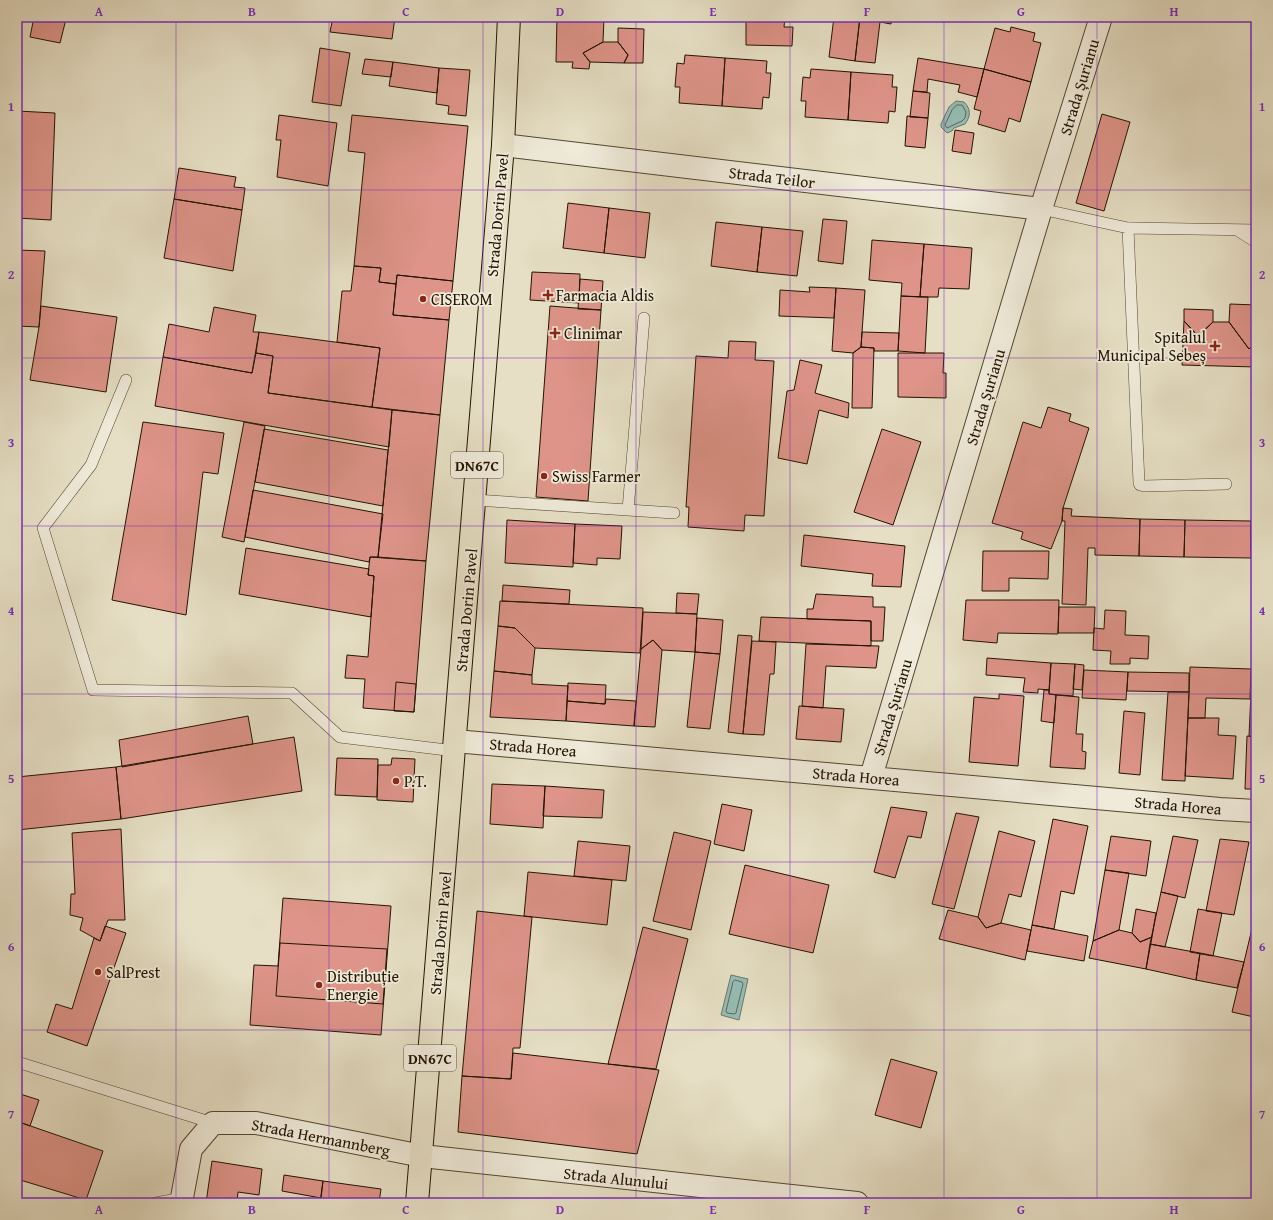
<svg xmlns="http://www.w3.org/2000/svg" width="1273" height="1220" font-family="'Gentium Book Plus',serif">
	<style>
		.water { fill: #96bdb5; stroke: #68796d }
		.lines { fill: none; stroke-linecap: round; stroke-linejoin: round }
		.shore { stroke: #5c685a; stroke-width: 1 }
		.building { fill: #de9489; stroke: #221300 }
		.service-casing { stroke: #534631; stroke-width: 12 }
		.minor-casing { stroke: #534631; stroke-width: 24 }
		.primary-casing { stroke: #221300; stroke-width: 24 }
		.service { stroke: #efead9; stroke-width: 11 }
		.minor { stroke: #efead9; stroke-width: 22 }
		.primary { stroke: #e6dfc5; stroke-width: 22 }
		.grid { fill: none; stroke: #7b2cbf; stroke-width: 1; stroke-opacity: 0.55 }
		.poi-dot { fill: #8f2418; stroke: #efead9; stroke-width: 1.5 }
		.labels { text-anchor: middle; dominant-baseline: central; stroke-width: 3.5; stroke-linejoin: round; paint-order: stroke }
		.shield { fill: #efead9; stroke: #605441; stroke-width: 1 }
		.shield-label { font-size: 15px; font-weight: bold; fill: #221300 }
		.street-label { font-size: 16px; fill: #221300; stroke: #efead9 }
		.poi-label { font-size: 16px; fill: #221300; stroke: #efead9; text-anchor: start }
		.neatline { fill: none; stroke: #7b2cbf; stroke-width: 1.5 }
		.grid-label { font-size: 13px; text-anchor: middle; font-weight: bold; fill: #7b2cbf }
	</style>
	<rect width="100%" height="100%" fill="#e6dfc5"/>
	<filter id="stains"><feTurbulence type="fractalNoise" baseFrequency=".005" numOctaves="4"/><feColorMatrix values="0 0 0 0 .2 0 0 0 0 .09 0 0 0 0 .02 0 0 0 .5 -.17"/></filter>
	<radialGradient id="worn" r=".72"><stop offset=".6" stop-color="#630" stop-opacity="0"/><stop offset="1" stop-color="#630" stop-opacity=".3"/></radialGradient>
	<path class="water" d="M956 101 964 102C971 109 971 116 965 124L954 128 952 131 947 133 941 127V124L949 107Z
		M731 975 748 979 739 1020 721 1015Z"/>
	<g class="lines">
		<path class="shore" d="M957 105H962L966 112 965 118 962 121 947 128 945 125 952 110Z
			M735 980 742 982 743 984 736 1013 734 1014 727 1013 726 1011 733 982Z"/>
	</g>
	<path class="building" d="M34 17H55L66 19 60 43 30 37Z
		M333 17H395L392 39 330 32Z
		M557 17H604V18Z
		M557 17 604 18 603 42 583 53 590 62 589 69 572 68 573 62H556Z
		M746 17H785L784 27H793L792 46 746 45Z
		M834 17H860L855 61 829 57Z
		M860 17H892L891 24 880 22 875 63 855 61Z
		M974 17H996L995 21Z
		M1007 17H1030L1029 22Z
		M1011 27 1035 33 1033 41 1041 43 1031 82 984 69 995 28 1010 32Z
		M618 28 644 29 643 63H624L628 55 618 42Z
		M603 42H618L628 55 624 63 590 62 583 53Z
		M320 48 350 53 341 106 312 102Z
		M685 55 725 58 722 106 679 103 680 87H675L677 63 684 64Z
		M725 58 767 61 766 73H771L769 98 763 97 762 109 722 106Z
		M918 58 984 69 977 97 958 92 960 85 928 79 927 92 913 91Z
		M365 59 393 62 391 77 362 74Z
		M393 62 439 68 437 93 389 86Z
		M439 68 470 70 466 116 448 114 449 106 436 104Z
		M811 69 851 72 848 120 805 117 806 101H801L803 77 810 78Z
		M984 69 1031 82 1020 122 1009 118 1005 132 978 124 981 111 974 109Z
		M851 72 893 75 892 87H897L895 112 889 111 888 123 848 120Z
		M913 91 930 93 928 118 910 117Z
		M17 111 55 113 51 220 17 218Z
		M1102 114 1130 122 1104 211 1076 203Z
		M279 115 337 123 328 186 277 177 281 140H276Z
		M352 115 468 126 453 281 397 275 396 284 379 282 381 268 354 266 365 153 348 151Z
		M907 116 928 118 925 148 905 146Z
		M955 130 974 133 971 154 952 151Z
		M179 168 236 177 234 187 245 188 242 210 174 199Z
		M174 199 242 210 233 271 164 258Z
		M568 203 609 208 604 253 563 248Z
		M609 208 650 213 645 258 604 253Z
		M823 219 847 221 843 264 818 261Z
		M716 222 762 227 757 272 711 266Z
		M762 227 803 231 797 276 757 272Z
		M872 240 924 244 920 297 901 296 902 283 869 280Z
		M924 244 972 248 969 289 939 288 938 297H920Z
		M17 250 45 251 39 327 17 326Z
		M354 266 381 268 379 282 396 284 393 315 449 320 440 415 372 407 380 348 337 342 342 291H351Z
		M532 272 580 274 579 303 530 300Z
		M397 275 453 281 449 320 393 315Z
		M580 279 603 281 601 310 578 309Z
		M809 287 836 288 834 318 779 316 780 290 810 292Z
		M836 288 865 290 861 347 853 353 832 351Z
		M901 296 928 297 925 353 898 351Z
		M1230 304 1256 305V342L1249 349 1229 322Z
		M41 306 117 317 106 392 30 380 39 327Z
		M550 306 601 310 588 501 536 497Z
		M214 307 256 315 253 332H259L252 373 163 357 169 324 209 332Z
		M1184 309 1213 310V322L1198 336 1184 321Z
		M1184 321 1198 336 1213 322H1229L1249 349 1256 342V367L1182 365Z
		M259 332 380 348 372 407 268 393 273 356 256 353Z
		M862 332 899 333 898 351H874V348L861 347Z
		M729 341 756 342 755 360 774 361 764 516 745 515 744 531 688 527 689 507H686L696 356 728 358Z
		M861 347 874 348 872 408H852L853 353Z
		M256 353 273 356 268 393 392 410 389 447 155 406 163 357 252 373Z
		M898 353H944L943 373H946V398L898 397Z
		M800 360 822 365 815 393 849 403 848 418 819 410 807 464 778 458 787 391 794 390Z
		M1048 407 1071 414 1069 421 1089 428 1063 508 1062 521 1051 549 1021 539 1023 532 992 523 1023 422 1041 428Z
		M392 410 440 415 426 561 378 557Z
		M143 422 224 433 218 474 203 472 186 615 112 600Z
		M244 422 265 426 244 542 222 537Z
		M264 429 388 450 383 506 255 482Z
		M882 429 921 442 893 525 854 512Z
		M253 490 383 514 378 557H370L369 562 245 537Z
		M1063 508 1072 509 1071 516 1140 519 1139 556 1095 555V548H1088L1086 605 1062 604 1065 521H1062Z
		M1140 519 1185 520 1184 557 1139 556Z
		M507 520 575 524 573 567 505 563Z
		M1185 520 1251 521V558L1184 557Z
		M1251 521H1256V549H1251Z
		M575 524 622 526 620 559 597 558V565L573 563Z
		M804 535 905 546 901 587 872 586 873 574 801 566Z
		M246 548 369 569 368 575 374 576 371 617 239 594Z
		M983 551H1049L1048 579 1009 578V591H982Z
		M370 557 426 561 414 712 363 708 365 679 345 678 347 655 368 657 374 576 368 575Z
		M503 585 570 590 569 604 502 601Z
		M677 593 699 594 697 614 676 613Z
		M816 594 873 597V607H885L883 641H871V621L807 619V609H813Z
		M966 600H1059L1058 634 998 633 997 643 963 640Z
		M500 601 643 608 640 653 535 648 515 628 498 626Z
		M1059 607H1095L1094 633H1058Z
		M1105 610 1126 611 1125 635 1149 636 1148 659 1130 658V664H1110L1111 651 1093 650 1094 628 1104 629Z
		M643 612 697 614 695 652 662 650 653 640 641 649Z
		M761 617 871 621V646L759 641Z
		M697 618 723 620 720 654 695 652Z
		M498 626 515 628 535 648 532 675 494 671Z
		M738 635 752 636 743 734 728 732Z
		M653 640 662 650 655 727 634 726 641 649Z
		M752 641 776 642 774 674H770L764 735 743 734Z
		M806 644 879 646 876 668 826 666 823 708 802 706Z
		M695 652 720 654 710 729 687 727Z
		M987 658 1051 663 1049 690 1038 689V693L1023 692 1025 678 986 675Z
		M1051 663 1075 664 1073 696 1049 694Z
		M1075 664 1084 665 1082 690 1073 689Z
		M1190 667 1251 669 1250 699 1206 698 1205 718H1188Z
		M1084 670 1128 672 1126 700 1082 698Z
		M494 671 532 675V684L568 686 566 721 490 717Z
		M1128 672 1189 673V692L1127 691Z
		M396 682 416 684 414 712 394 711Z
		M568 683 606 685 605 704 567 701Z
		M1044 690H1049V694L1056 695 1054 723 1041 721Z
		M1168 692H1189L1185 781 1162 780Z
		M1251 692H1256V737L1249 736Z
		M999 694 1024 696 1018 766 969 762 974 697 999 699Z
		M1056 695 1079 697 1076 734H1083L1082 751 1086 752 1085 769 1050 767Z
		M606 699 636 701 634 726 566 721 567 701 605 704Z
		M799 706 844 709 841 742 796 739Z
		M1124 711 1145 713 1140 775 1119 773Z
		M248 716 253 744 122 767 119 740Z
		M1188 718H1219L1218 735 1236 736 1233 779 1185 776Z
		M1247 736 1256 737V789H1245Z
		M294 737 302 791 121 819 116 767Z
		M337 758 378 759 377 797 335 795Z
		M392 758 415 759 413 802 377 800 378 765H391Z
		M116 767 121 819 17 830V777Z
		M492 784 545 786 543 828 490 824Z
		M545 786 604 790 602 818 543 816Z
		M722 804 752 810 744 851 714 844Z
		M891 807 927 812 921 838 908 836 895 878 874 872Z
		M956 813 979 817 954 909 932 904Z
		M1053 819 1088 826 1074 894 1061 891 1054 929 1032 925Z
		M121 829 125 920H108L100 941 80 930 83 918 70 915 71 894H75L72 833Z
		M999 831 1035 841 1021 897 1009 894 1001 923 986 928 978 917Z
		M674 832 711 841 691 930 653 921Z
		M1111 836 1151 841 1146 876 1105 870Z
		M1173 836 1198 840 1185 898 1161 892Z
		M1220 839 1249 842 1234 915 1206 911Z
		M578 841 630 846 626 881 574 876Z
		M745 865 829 885 813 953 729 934Z
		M1105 870 1129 873 1119 930 1093 941Z
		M528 872 612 880 607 925 524 916Z
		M1161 892 1178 896 1165 947 1150 944Z
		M283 898 391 906 381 1035 250 1025 254 965 278 966Z
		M1136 909 1156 913 1152 937 1140 942 1132 933Z
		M1198 909 1222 913 1213 956 1190 952Z
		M948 910 978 917 986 928 1001 923 1031 930 1025 960 939 939Z
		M477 911 532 917 520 1048H513L511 1079 462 1076Z
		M1256 912V1008L1254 1017 1232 1012Z
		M1032 925 1088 936 1084 961 1027 951Z
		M105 926 126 933 87 1046 47 1032 56 1004 72 1009 94 938 100 941Z
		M643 927 688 939 656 1069 608 1064Z
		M1119 930 1132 933 1140 942 1152 937 1146 969 1089 958 1093 941Z
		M280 943 387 949 383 1004 276 996Z
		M1150 944 1200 953 1196 980 1146 969Z
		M1200 953 1244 962 1237 988 1196 980Z
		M513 1053 659 1070 637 1154 458 1132 462 1076 511 1079Z
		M891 1059 937 1072 921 1128 875 1115Z
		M17 1093 39 1100 30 1126 19 1122 17 1126Z
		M19 1122 103 1151 86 1200 17 1179V1128Z
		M212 1161 262 1169 259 1195 238 1192 237 1203H206Z
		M284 1175 323 1181 321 1198 282 1191Z
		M323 1181 381 1189 379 1203H320Z
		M656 1200 697 1203H656Z"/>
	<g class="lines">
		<g class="service-casing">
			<path id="service" d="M1041 209 1128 228 1256 230
				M1128 228 1139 483 1140 485 1144 486 1226 484
				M1237 230 1256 242
				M126 380 91 465 43 528 93 690 292 693 340 737 455 751
				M475 500 674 513
				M628 510 644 318
				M17 1062 213 1123
				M156 1203 182 1198"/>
		</g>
		<g class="minor-casing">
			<path id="minor" d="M503 145 1041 209
				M455 741 1220 809 1256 811
				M871 777 1041 209 1101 17
				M181 1203 191 1149 213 1123H256L422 1156 857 1203"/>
		</g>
		<g class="primary-casing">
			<path id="primary" d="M417 1203 503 145 509 17"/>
		</g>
		<use href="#service" class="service"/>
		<use href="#minor" class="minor"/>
		<use href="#primary" class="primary"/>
	</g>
	<path class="grid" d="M176 17V1203M329 17V1203M483 17V1203M636 17V1203M790 17V1203M944 17V1203M1097 17V1203M17 190H1256M17 358H1256M17 526H1256M17 694H1256M17 862H1256M17 1030H1256"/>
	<g class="poi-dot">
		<path d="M546 289h4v4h4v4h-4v4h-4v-4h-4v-4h4z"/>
		<circle cx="423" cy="299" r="4"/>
		<path d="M553 327h4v4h4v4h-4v4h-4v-4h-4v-4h4z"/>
		<path d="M1213 340h4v4h4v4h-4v4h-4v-4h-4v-4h4z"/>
		<circle cx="544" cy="476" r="4"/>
		<circle cx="396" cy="781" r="4"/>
		<circle cx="98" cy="972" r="4"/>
		<circle cx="319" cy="985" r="4"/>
	</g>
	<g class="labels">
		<g class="shield">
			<rect x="451" y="452" width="52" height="26" rx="3"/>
			<rect x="404" y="1045" width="52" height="26" rx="3"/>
		</g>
		<g class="shield-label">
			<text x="477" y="465">DN67C</text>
			<text x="430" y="1058">DN67C</text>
		</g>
		<g class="street-label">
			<text transform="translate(1079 87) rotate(-73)">Strada Șurianu</text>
			<text transform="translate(772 177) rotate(7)">Strada Teilor</text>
			<text transform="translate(497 215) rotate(-85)">Strada Dorin Pavel</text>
			<text transform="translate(985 397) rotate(-73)">Strada Șurianu</text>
			<text transform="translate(466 610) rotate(-85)">Strada Dorin Pavel</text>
			<text transform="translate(892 707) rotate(-73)">Strada Șurianu</text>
			<text transform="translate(533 747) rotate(5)">Strada Horea</text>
			<text transform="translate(856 776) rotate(5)">Strada Horea</text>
			<text transform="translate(1178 805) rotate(5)">Strada Horea</text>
			<text transform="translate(440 933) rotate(-85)">Strada Dorin Pavel</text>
			<text transform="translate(321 1137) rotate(11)">Strada Hermannberg</text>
			<text transform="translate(616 1178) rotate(6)">Strada Alunului</text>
		</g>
		<g class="poi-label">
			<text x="556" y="295">Farmacia Aldis</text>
			<text x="431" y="299">CISEROM</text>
			<text x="564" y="333">Clinimar</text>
			<text x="1206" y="337" text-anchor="end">Spitalul<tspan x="1206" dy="18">Municipal Sebeș</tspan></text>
			<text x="552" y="476">Swiss Farmer</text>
			<text x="404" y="781">P.T.</text>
			<text x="106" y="972">SalPrest</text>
			<text x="327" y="976">Distribuție<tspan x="327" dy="18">Energie</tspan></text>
		</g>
	</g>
	<rect width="1273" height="1220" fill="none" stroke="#e6dfc5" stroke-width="44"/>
	<rect x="22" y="22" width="1229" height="1176" class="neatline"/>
	<g class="grid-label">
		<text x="99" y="16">A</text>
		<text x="252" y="16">B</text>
		<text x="406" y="16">C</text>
		<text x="560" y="16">D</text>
		<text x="713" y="16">E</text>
		<text x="867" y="16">F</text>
		<text x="1021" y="16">G</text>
		<text x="1174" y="16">H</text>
		<text x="11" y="111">1</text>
		<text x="1262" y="111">1</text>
		<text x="11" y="279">2</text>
		<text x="1262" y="279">2</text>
		<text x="11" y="447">3</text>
		<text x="1262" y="447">3</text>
		<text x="11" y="615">4</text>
		<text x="1262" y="615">4</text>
		<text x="11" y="783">5</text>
		<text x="1262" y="783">5</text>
		<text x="11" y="951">6</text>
		<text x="1262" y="951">6</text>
		<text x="11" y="1119">7</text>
		<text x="1262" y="1119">7</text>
		<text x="99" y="1214">A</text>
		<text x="252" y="1214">B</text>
		<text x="406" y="1214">C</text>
		<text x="560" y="1214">D</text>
		<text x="713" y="1214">E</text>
		<text x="867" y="1214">F</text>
		<text x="1021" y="1214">G</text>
		<text x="1174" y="1214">H</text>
	</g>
	<rect width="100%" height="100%" filter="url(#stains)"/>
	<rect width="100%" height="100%" fill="url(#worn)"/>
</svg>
